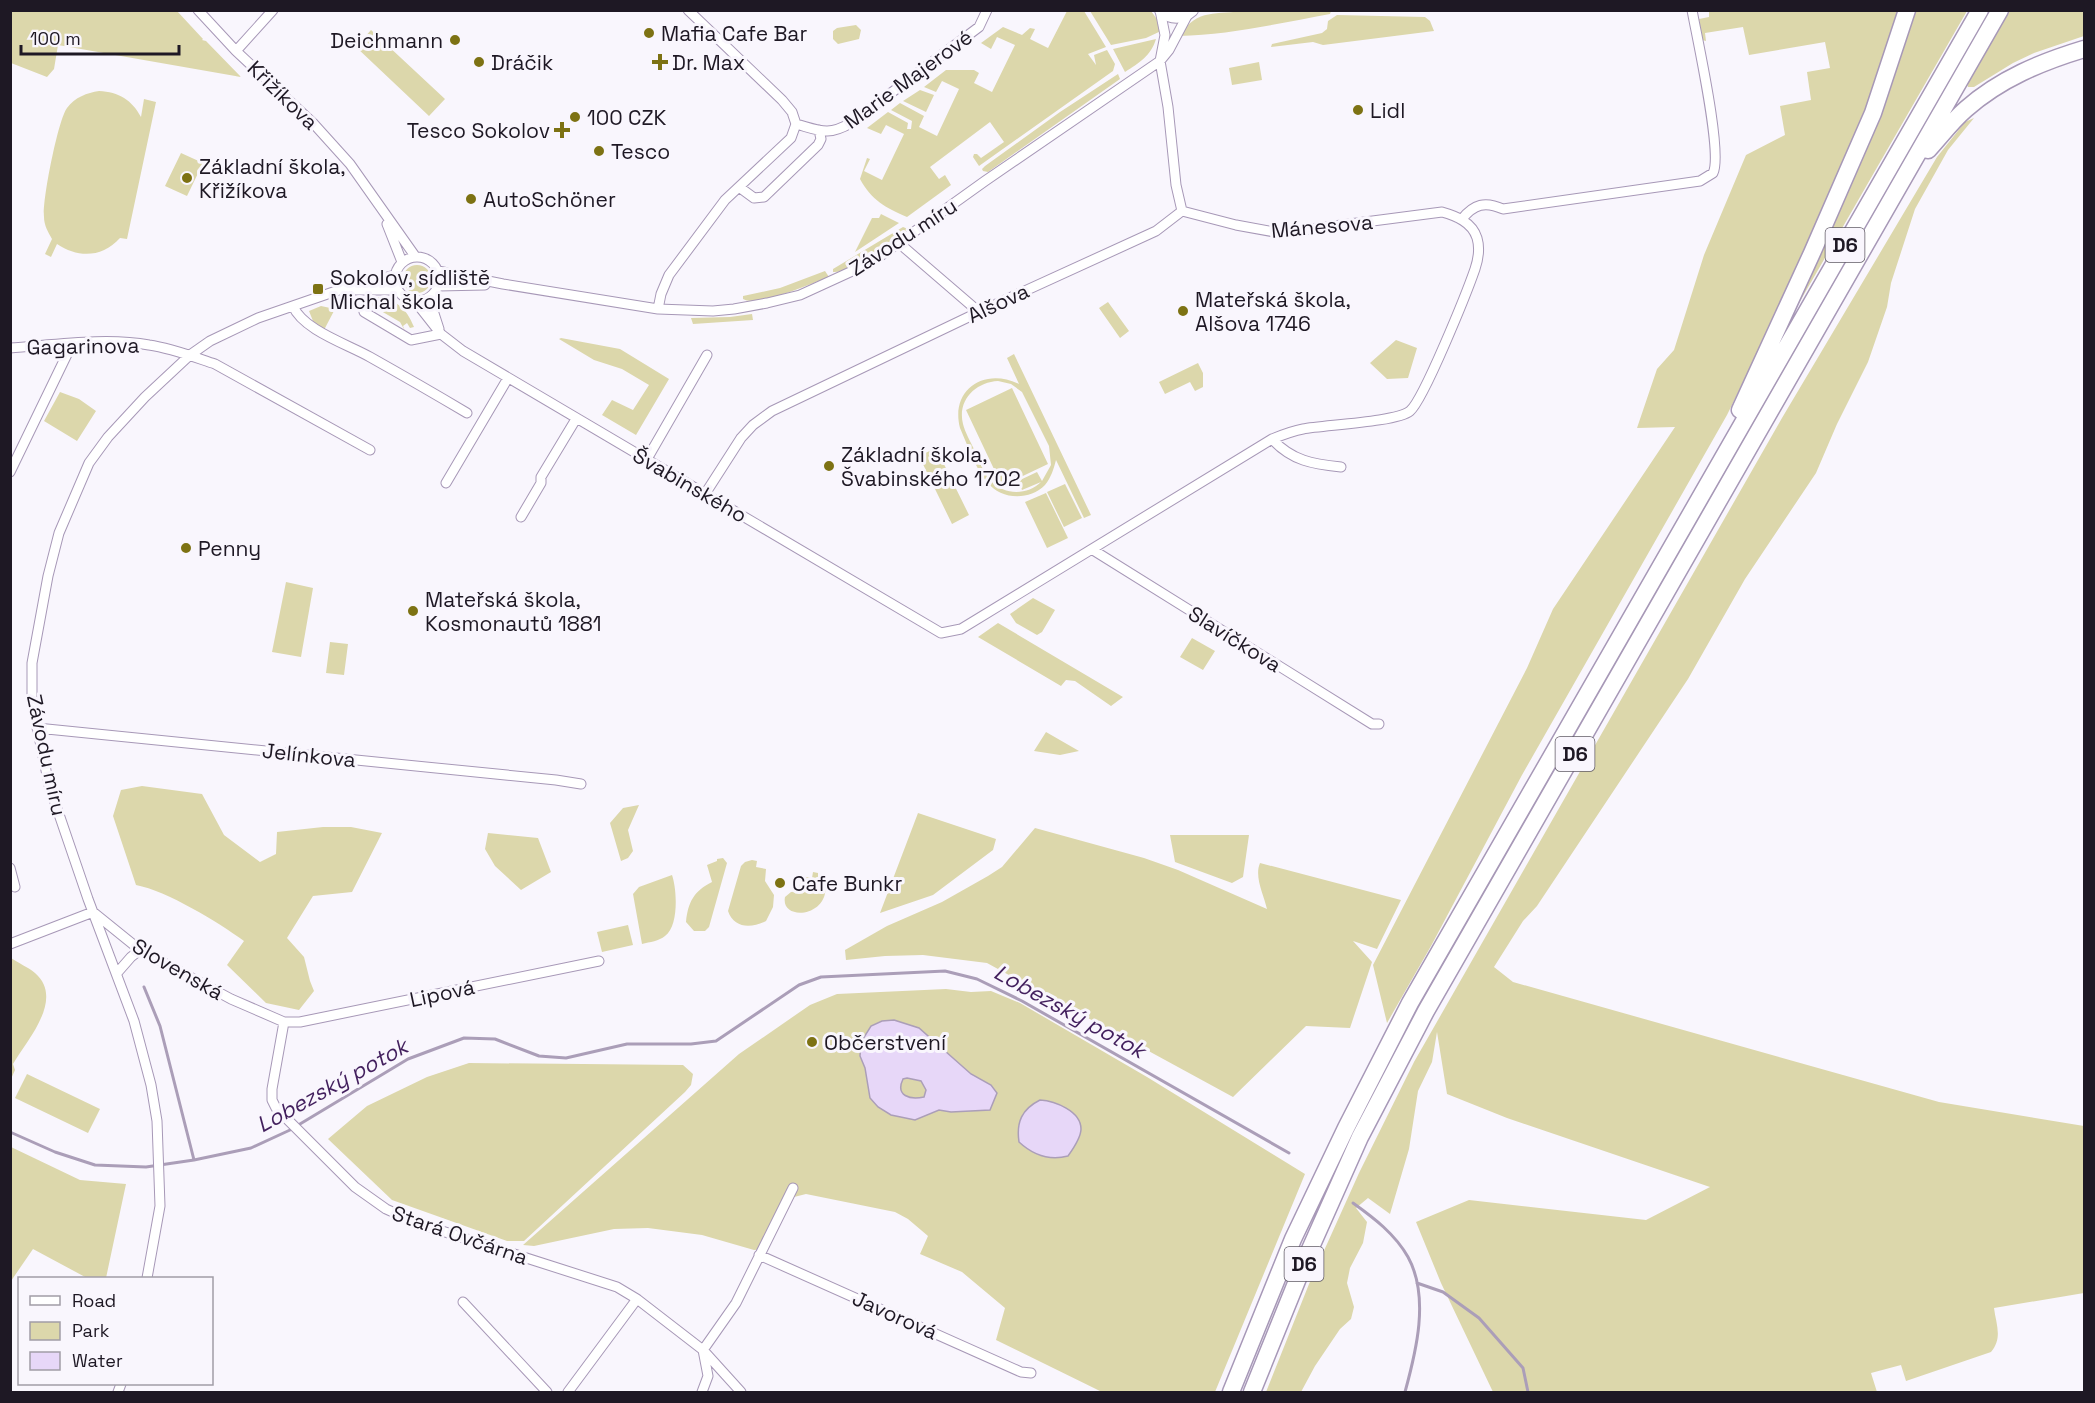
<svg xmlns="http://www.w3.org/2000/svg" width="2095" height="1403" font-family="'Space Grotesk',sans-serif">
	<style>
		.green { fill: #dcd7ab; fill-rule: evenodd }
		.water { fill: #e7d7f8; stroke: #ab9eb8; stroke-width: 1.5; fill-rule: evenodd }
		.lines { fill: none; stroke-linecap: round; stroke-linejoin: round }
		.stream { stroke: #ab9eb8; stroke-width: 3 }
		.street-casing { stroke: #a798b7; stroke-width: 11 }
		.secondary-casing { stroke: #a798b7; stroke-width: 14 }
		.highway-casing { stroke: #a798b7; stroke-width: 19 }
		.street { stroke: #fff; stroke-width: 9 }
		.secondary { stroke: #fff; stroke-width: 12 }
		.highway { stroke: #fff; stroke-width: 16 }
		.poi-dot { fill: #7d7213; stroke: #f9f6fd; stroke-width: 2 }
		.labels { text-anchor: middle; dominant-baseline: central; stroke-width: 6; stroke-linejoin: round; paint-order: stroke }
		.shield { fill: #f9f6fd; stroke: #605b65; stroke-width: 1.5 }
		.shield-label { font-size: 20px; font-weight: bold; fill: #1e1824 }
		.poi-label { font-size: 21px; fill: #1e1824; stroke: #f9f6fd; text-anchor: start }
		.street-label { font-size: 21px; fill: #1e1824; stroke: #f9f6fd }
		.water-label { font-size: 22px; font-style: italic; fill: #421f5d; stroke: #f9f6fd }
	</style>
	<rect width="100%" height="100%" fill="#f9f6fd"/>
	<path class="green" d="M1247 10H1328L1331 11 1330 14C1281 23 1229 35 1179 36 1199 7 1215 16 1247 10Z
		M1709 10 1900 11 1857 138 1774 319 1727 415 1522 775 1431 946 1387 1023 1373 965 1527 668 1553 609 1675 427 1637 428 1657 369 1674 350 1704 255 1746 155 1785 135 1780 106 1811 100 1807 72 1830 68 1825 42 1749 55 1743 27 1705 33 1706 41 1702 40 1699 19 1709 17Z
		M10 11H177L203 39 202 40 206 41 241 77 58 45 54 69 47 77 11 63Z
		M1067 11H1084L1106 47 1088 54 1096 65 1094 55 1107 50 1115 64 1113 71 979 166 973 157 974 154H977L981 158 1004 142 990 122 930 167 939 179 945 175 951 185 907 217C885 207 872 201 860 179L867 158 870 159 864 171 882 180 904 134 886 125 881 134 867 128 888 112 908 123 907 129H911L912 121 891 110 900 103 924 116 919 127 937 136 959 89 942 81 936 92 924 87 946 70H974L979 73 974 83 992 92 1015 45 997 37 991 49 981 43 1003 27 1022 35 1030 28 1035 29 1030 39 1048 48Z
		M1090 11H1151L1159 22 1161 31 1146 38 1111 45Z
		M1914 11H1967L1795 310 1793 307Z
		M2009 11H2084V36L2034 53 2013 63 1974 87H1968L1967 84Z
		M1337 15 1425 17 1430 21 1434 31 1323 45 1313 42 1271 47 1272 44 1322 33 1327 29 1328 21Z
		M856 25 861 30 859 39 838 44 833 39V31L837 28Z
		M371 30 445 99 429 116 356 47Z
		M1156 39C1151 56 1139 63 1125 72L1113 49Z
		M1259 62 1262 80 1232 85 1229 68Z
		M1118 74 1120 79 988 172 983 171 982 169 985 166 1060 112Z
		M920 90 934 95 926 112 903 101Z
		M99 91C119 92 132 100 141 117L144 99 156 102 127 239 120 238C102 258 78 258 57 244L51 257 45 254 52 239C48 232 44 225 44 217 42 201 58 120 67 108 75 97 87 93 99 91Z
		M1974 118 1948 150 1915 209 1891 283 1887 307 1868 362 1837 424 1816 473 1745 579 1688 679 1537 906 1523 921 1494 967 1513 982 1939 1102 2084 1126V1293L1994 1308C1996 1324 2003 1338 1991 1352L1906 1381 1901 1365 1871 1373 1877 1392H1493L1441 1283 1416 1222 1469 1200 1646 1220 1710 1187 1507 1118 1447 1094 1437 1032 1432 1062 1418 1091 1409 1149 1390 1214 1368 1198 1356 1208 1367 1222 1363 1243 1350 1268 1347 1283 1354 1307 1351 1319 1340 1329 1315 1366 1301 1392H1266L1309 1284 1359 1173 1414 1062 1782 418 1937 157 1965 122Z
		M181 153 203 163 187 196 165 186Z
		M881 214 899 223 855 252 872 218H879Z
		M903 227 908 229C894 239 848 274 833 272V269Z
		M403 279a14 14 0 1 1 28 0a14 14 0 1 1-28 0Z
		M825 271 829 277C812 283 757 308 743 299V296L780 288Z
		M373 297C395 298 406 307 414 327L410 328 407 323 403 326 405 331 400 322 369 304Z
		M1108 302 1129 331 1120 338 1099 308Z
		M321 306 335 309 324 330 313 321 309 311Z
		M752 314 753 320 693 324 691 318 730 317Z
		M561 338 620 349 669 379 636 435 602 415 612 400 633 410 649 385 622 369 594 360 559 339Z
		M1396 340 1417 348 1408 378 1387 379 1370 363Z
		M1014 354 1091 515 1084 518 1056 460C1054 468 1051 478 1045 485 1029 501 1001 500 987 482 975 468 968 446 960 428 950 389 985 367 1019 384L1007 358ZM998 381 1011 384 1022 392 1049 446 1051 465 1042 481 1037 472 1018 481 1022 490 1041 482C1028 495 1005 496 991 481 983 473 979 459 974 449 970 441 965 432 963 424 957 400 976 382 998 381Z
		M1198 363 1203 373V387L1195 391 1190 382 1165 394 1159 382Z
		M1012 388 1048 464 1002 486 966 410Z
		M60 392 79 399 96 411 77 441 44 421Z
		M936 448 969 515 952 524 919 456Z
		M1065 484 1082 518 1064 527 1047 492Z
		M1046 493 1068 538 1047 548 1025 502Z
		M286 582 313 588 301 657 272 652Z
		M1033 598 1055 610 1042 632 1037 635 1016 623 1010 614Z
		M998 623 1123 697 1111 706 1075 681 1066 680 1061 686 978 637Z
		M1192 638 1215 651 1203 670 1180 657Z
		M330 642 348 644 344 675 326 673Z
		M1046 732 1079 751 1060 755 1034 751Z
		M142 786 202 794 224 835 260 862 276 854 277 832 323 827H351L382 833 352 892 313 896 287 938 304 957 310 981 314 991 299 1010 266 1003 227 965 244 941C218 922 167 891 136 885L113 816 121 790Z
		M639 805 628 830 633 851 628 858 621 861 610 823 623 808Z
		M918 813 996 839 993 850 933 895 880 913Z
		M1035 828 1144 858 1178 870 1267 909C1264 895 1254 877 1260 863L1401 900 1377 949 1353 941 1372 962 1350 1028 1306 1026 1233 1097 987 963 923 955 885 956 846 960 845 950 887 926 942 902 988 876 1002 867Z
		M488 833 538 838 551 872 521 890 495 866 485 849Z
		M1170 835H1249L1243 877 1232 883 1175 862Z
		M723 858 727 863 709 927 705 931H694L686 922C688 902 694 891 712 882L707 865 717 861V859Z
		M752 860 757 861 756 867 766 869 765 881 774 895 773 907 766 921C752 928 734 929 728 911L741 866 745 862Z
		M813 872 818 873V877L825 883C831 917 780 922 785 897L791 892 799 891 801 876 812 878Z
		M672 875C677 889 679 926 665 936 659 941 650 942 642 944L633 894 639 887Z
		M628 925 633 945 602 952 597 932Z
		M11 958C18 963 28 967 35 973 65 999 27 1040 13 1064L15 1070 11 1079Z
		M946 989 971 992 991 991 1020 1003 1147 1077 1305 1174 1215 1392H1102L996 1340 1005 1308 962 1272 920 1254 928 1236 908 1219 895 1212 806 1194 794 1197 767 1249 754 1250 702 1235 648 1228 614 1229 534 1246 523 1245 739 1054 810 1005 837 994Z
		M469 1063 683 1065 693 1074 691 1085 685 1092 524 1241H507L392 1200 328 1139 367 1106 427 1077Z
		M27 1074 100 1109 88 1133 15 1098Z
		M11 1147 80 1180 126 1184 106 1278H87L33 1249 11 1281Z"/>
	<path class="water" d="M894 1020 919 1028 971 1074 991 1085 997 1093 990 1110 951 1112 939 1110 915 1120 891 1115 878 1107 870 1098 865 1068 860 1056 861 1042 871 1026 882 1021ZM907 1078 921 1081 926 1090 924 1097C910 1100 895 1096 903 1079Z
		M1040 1100C1055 1101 1081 1111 1081 1129 1081 1138 1073 1149 1068 1156 1049 1161 1033 1155 1019 1142 1016 1122 1022 1109 1040 1100Z"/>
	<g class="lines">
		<path class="stream" d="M144 987 160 1026 194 1160
			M10 1132 55 1152 95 1165 146 1167 194 1160 251 1148 290 1130 408 1059 464 1038 495 1039 539 1056 566 1058 627 1044H691L716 1041 799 985 821 977 945 971 977 979 1022 1001 1289 1153
			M1353 1203C1374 1218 1395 1234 1408 1257 1430 1297 1416 1352 1405 1392
			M1417 1283 1443 1292 1479 1318 1523 1368 1528 1392"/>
		<g class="street-casing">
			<path id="street" d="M198 10 236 51 313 123 350 164 415 256
				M1160 10 1165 35 1160 61 1168 107 1176 185 1182 211
				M236 51 273 10
				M796 124C821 131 828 136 851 123L979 27 987 10
				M739 187 754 198 764 197 818 145 821 139 819 130
				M1462 219C1474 204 1485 201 1503 209L1700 181 1713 173C1723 154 1697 38 1692 10
				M387 224 402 262
				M900 244 979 312
				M395 279a22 22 0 1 1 44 0a22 22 0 1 1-44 0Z
				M438 271 503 284 658 309 713 311 734 309 767 303 800 295 872 262 985 181 1160 61 1169 50 1188 14
				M438 286 485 285
				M356 290H397
				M429 298 439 329
				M415 301 441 334 463 351 941 633 961 629 1272 439C1282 435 1292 431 1303 429 1324 425 1397 422 1410 411 1424 399 1467 292 1475 269 1478 260 1480 248 1477 238 1472 222 1456 216 1442 212L1280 233 1236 225 1182 211
				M293 306C303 330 347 344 370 357 402 375 435 394 467 413
				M658 309 661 294 669 275 725 200 791 138 796 124 792 112 782 100 688 10
				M364 312 411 340 441 334
				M10 348C53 345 107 337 149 345 171 348 194 357 215 364L370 450
				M1272 439C1292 461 1313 464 1341 467
				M647 459 707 355
				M10 472 72 344
				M446 483 508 378
				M705 494 741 438 753 425 772 411 979 312 1156 231 1182 211
				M521 517 541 483V477L576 419
				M1093 550 1372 724H1379
				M37 728 556 780 581 784
				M10 868 15 887
				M10 944 93 912 140 950 231 999 284 1022H300L599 961
				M117 973 131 957 140 950
				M284 1022 272 1089V1100L276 1108 355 1187 386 1209 417 1223 617 1287 637 1299 703 1350 741 1392
				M759 1255 1021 1372 1031 1373
				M147 1278 160 1206 157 1121 151 1085 134 1021 88 899 49 785 32 702V663L48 576 59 533 89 463 108 437 145 397 190 355 210 341 258 318 339 290 395 275
				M463 1302 547 1392
				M118 1392 121 1384
				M568 1392 637 1299
				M702 1392 708 1376 703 1350 736 1303 793 1188"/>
		</g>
		<g class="secondary-casing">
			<path id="secondary" d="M1161 10C1171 19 1182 19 1192 10"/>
		</g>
		<g class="highway-casing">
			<path id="highway" d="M1928 150C1940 137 1952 121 1966 109 2000 79 2041 62 2084 49
				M1740 410 1812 253 1873 113 1907 10
				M1231 1392 1293 1239 1346 1128 1410 1003 1980 10
				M1252 1392 1307 1256 1360 1137 1426 1011 2000 10"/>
		</g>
		<use href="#street" class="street"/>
		<use href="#secondary" class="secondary"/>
		<use href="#highway" class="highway"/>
	</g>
	<g class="poi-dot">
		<circle cx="649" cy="33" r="6"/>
		<circle cx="455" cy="40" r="6"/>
		<circle cx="479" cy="62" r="6"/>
		<path d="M657 53h6v6h6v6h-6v6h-6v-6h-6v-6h6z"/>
		<circle cx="1358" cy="110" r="6"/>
		<circle cx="575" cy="117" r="6"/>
		<path d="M559 121h6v6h6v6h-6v6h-6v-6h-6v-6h6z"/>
		<circle cx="599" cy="151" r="6"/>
		<circle cx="187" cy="178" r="6"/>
		<circle cx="471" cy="199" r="6"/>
		<rect x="312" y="283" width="12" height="12" rx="3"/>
		<circle cx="1183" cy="311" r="6"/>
		<circle cx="829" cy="466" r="6"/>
		<circle cx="186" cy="548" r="6"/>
		<circle cx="413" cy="611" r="6"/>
		<circle cx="780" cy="883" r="6"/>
		<circle cx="812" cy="1042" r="6"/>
	</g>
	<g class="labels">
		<g class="shield">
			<rect x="1825.5" y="228" width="39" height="34" rx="4.5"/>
			<rect x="1555.5" y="737" width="39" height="34" rx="4.5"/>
			<rect x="1284.5" y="1247" width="39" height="34" rx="4.5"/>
		</g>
		<g class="shield-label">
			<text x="1845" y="245">D6</text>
			<text x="1575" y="754">D6</text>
			<text x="1304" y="1264">D6</text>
		</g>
		<g class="poi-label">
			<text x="661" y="33">Mafia Cafe Bar</text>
			<text x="443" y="40" text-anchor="end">Deichmann</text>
			<text x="491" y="62">Dráčik</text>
			<text x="672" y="62">Dr. Max</text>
			<text x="1370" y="110">Lidl</text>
			<text x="587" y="117">100 CZK</text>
			<text x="550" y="130" text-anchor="end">Tesco Sokolov</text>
			<text x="611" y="151">Tesco</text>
			<text x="199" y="166">Základní škola,<tspan x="199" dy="24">Křižíkova</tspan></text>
			<text x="483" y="199">AutoSchöner</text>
			<text x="330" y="277">Sokolov, sídliště<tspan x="330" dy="24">Michal škola</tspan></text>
			<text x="1195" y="299">Mateřská škola,<tspan x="1195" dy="24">Alšova 1746</tspan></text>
			<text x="841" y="454">Základní škola,<tspan x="841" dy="24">Švabinského 1702</tspan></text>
			<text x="198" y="548">Penny</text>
			<text x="425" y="599">Mateřská škola,<tspan x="425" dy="24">Kosmonautů 1881</tspan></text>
			<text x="792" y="883">Cafe Bunkr</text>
			<text x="824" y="1042">Občerstvení</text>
		</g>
		<g class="street-label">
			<text transform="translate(908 79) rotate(-36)">Marie Majerové</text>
			<text transform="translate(283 95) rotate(44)">Křižíkova</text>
			<text transform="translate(1322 226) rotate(-5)">Mánesova</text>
			<text transform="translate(903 237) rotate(-33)">Závodu míru</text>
			<text transform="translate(998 303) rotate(-25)">Alšova</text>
			<text transform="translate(83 346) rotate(-1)">Gagarinova</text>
			<text transform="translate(690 485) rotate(30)">Švabinského</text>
			<text transform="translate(1235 639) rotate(32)">Slavíčkova</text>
			<text transform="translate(47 755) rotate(78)">Závodu míru</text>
			<text transform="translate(309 755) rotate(6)">Jelínkova</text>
			<text transform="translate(178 969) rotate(30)">Slovenská</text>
			<text transform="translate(442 993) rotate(-12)">Lipová</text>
			<text transform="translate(460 1235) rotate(19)">Stará Ovčárna</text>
			<text transform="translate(895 1315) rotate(24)">Javorová</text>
		</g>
		<g class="water-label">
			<text transform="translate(1070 1011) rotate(29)">Lobezský potok</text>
			<text transform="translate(332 1085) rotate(-29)">Lobezský potok</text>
		</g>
	</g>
	<rect width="2095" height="1403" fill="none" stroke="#1e1824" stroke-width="24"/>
	<rect x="18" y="1277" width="195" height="108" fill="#f9f6fd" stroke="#a19da6" stroke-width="1.5"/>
	<rect x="30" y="1296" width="30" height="9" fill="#ffffff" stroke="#a19da6" stroke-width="1.5"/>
	<text x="72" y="1307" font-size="18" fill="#1e1824">Road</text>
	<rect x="30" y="1322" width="30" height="18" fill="#dcd7ab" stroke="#a19da6" stroke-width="1.5"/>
	<text x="72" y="1337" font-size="18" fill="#1e1824">Park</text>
	<rect x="30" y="1352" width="30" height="18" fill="#e7d7f8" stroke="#a19da6" stroke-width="1.5"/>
	<text x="72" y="1367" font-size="18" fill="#1e1824">Water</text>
	<path d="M21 45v9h158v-9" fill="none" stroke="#1e1824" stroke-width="3"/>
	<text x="30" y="45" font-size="18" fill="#1e1824" stroke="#f9f6fd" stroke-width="4.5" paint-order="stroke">100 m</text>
</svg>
